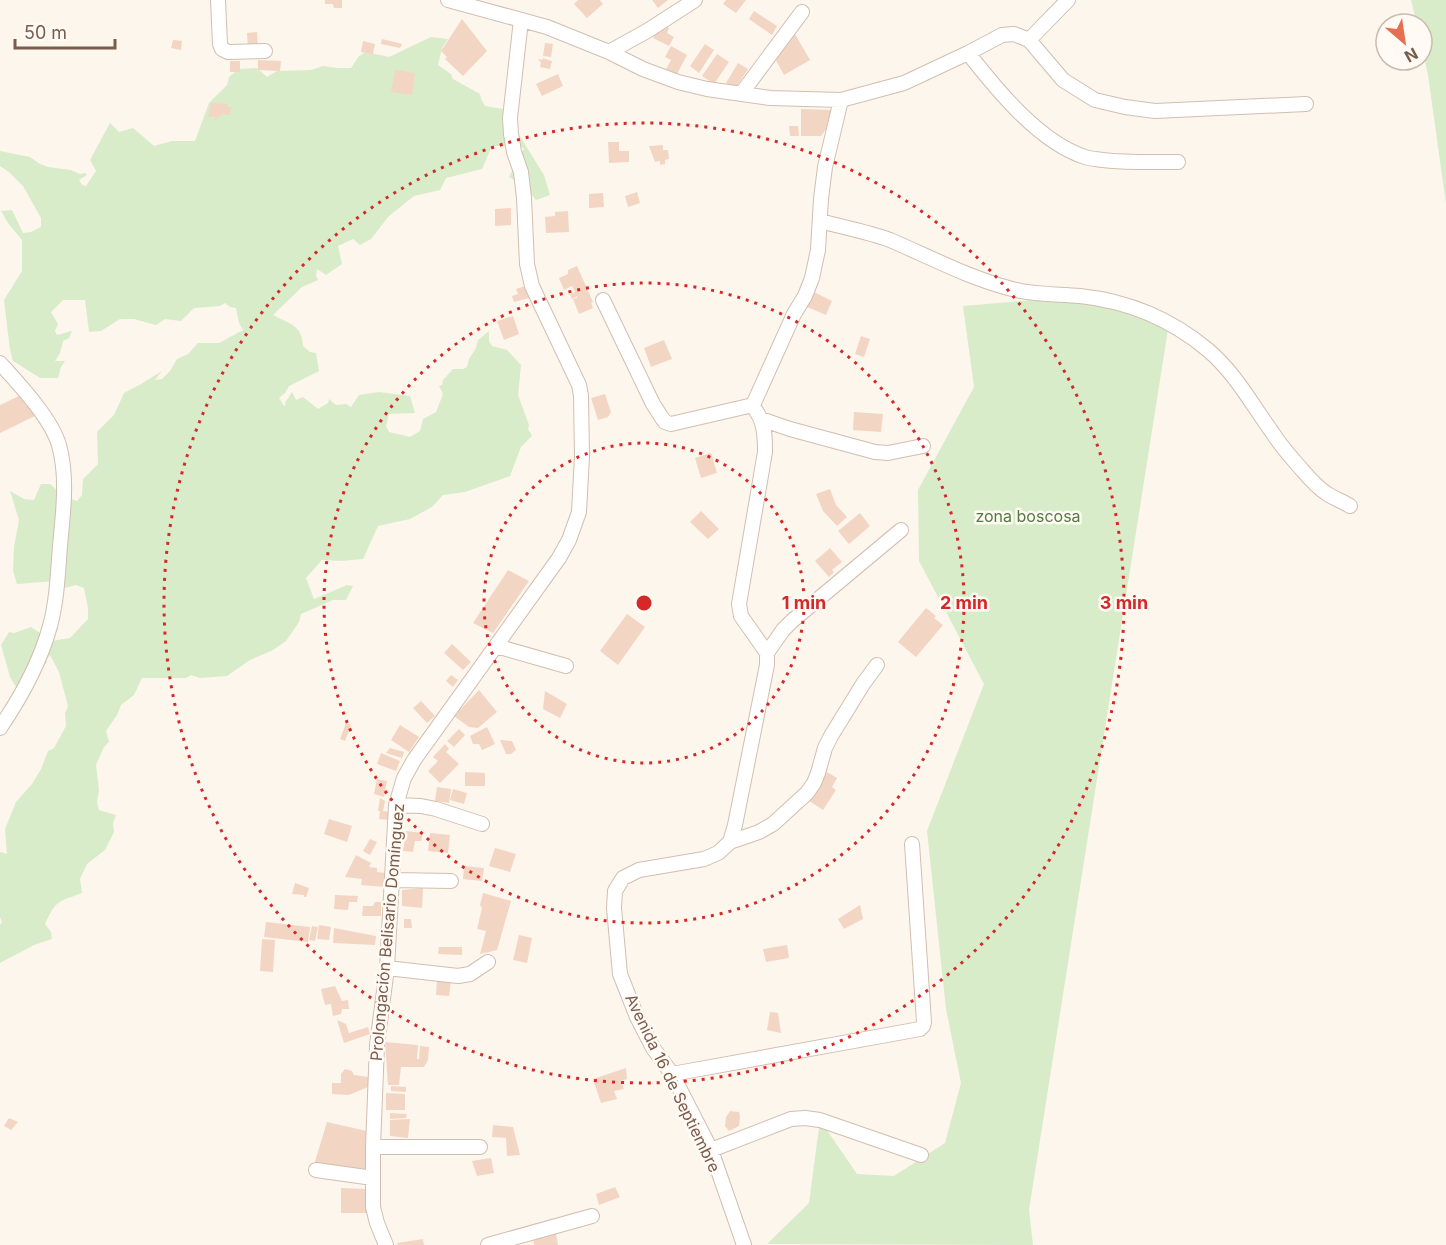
<svg xmlns="http://www.w3.org/2000/svg" width="1446" height="1245" font-family="Inter,sans-serif">
	<style>
		.green { fill: #d8ecc9 }
		.building { fill: #f3d5c3 }
		.lines { fill: none; stroke-linecap: round; stroke-linejoin: round }
		.minor-casing { stroke: #d1beb0; stroke-width: 16 }
		.minor { stroke: #fff; stroke-width: 14 }
		.ring { fill: none; stroke: #d62828; stroke-width: 3; stroke-dasharray: 3 6 }
		.labels { text-anchor: middle; dominant-baseline: central; stroke-width: 5; stroke-linejoin: round; paint-order: stroke }
		.park-label { font-size: 16px; fill: #537a41; stroke: #fffaf3 }
		.street-label { font-size: 16px; fill: #7a5c4d; stroke: #fffaf3 }
		.centre { fill: #d62828; stroke: #fffaf3; stroke-width: 3 }
		.ring-label { font-size: 18px; text-anchor: middle; font-weight: bold; fill: #d62828; stroke: #fffaf3; stroke-width: 5; stroke-linejoin: round; paint-order: stroke }
	</style>
	<rect width="100%" height="100%" fill="#fdf6ec"/>
	<path class="green" d="M1411 0H1446V204L1428 75 1422 48V24H1417Z
		M431 37 448 39 442 48 438 65 451 74 453 79 480 94 481 99 485 106 503 109 544 175 550 195 536 200 523 185 509 177 517 160 524 149 514 141 507 146H492L482 169 446 178 440 190 414 196 389 216 371 239 360 245 353 239 338 246 342 264 326 275 317 269 316 276 318 280 302 287 273 315C289 324 302 324 303 346L310 352 316 353 319 371 289 386 285 393 279 398 284 406 286 404 285 402 287 400 292 392 296 400 303 397 318 409 328 403 329 399 336 405 346 404 351 407 359 395 379 392 410 396 415 413 389 414 386 426 389 432 410 437 420 431 423 419 436 412 443 394 439 386 442 385 443 380 453 369H463L467 367 469 359 476 348 478 340 489 331V341L492 346 507 350 521 365 518 395 529 425 528 429 532 436 521 447 510 476 465 492 443 495 432 507 410 519 378 526 363 559 341 561 322 560 306 578 314 599 347 585 353 586 346 600H333L301 614 299 622 286 641 273 650 250 660 227 676 200 678 191 675 186 678H142L134 695 121 705 117 715 106 731 109 742 104 747 96 765 99 790 97 802 99 810 116 815 113 823 114 832 105 850 87 864 80 879 82 893C58 902 56 900 45 924L51 932 52 939 34 945 0 963V925L2 922 0 917V852L7 854 5 829 16 802 32 784 41 769 48 751 54 748 66 726 65 713 68 706 59 672 50 655 46 660 47 663 37 668 30 679 16 687 10 677 1 645 9 632 14 633 31 627 52 641 70 638 88 619V608L84 588 76 585 64 588 54 581 17 584 13 571 14 547 19 520 10 491 24 499 34 500 41 484H50L64 497 77 501 82 495 83 479 98 464 97 432 114 415 124 393 141 384 162 371 155 380 162 379 170 371 177 359 188 354 198 343H219L243 330 239 323 236 308 230 307 225 303 220 306 194 308 181 321 165 319 156 325 134 319H120L101 331 89 332 85 300H63L51 312 58 324 55 331 57 335 72 331 69 338 63 341 60 353 55 361H65L61 367 58 378H40L13 361 10 350 4 300 22 271V240L8 223 1 211 12 210 23 233 31 232 41 227V218L23 186 9 172 0 166V151L30 157 40 164 48 167 71 170 80 174 85 173 87 175 79 180 82 185 86 186 96 171 90 160 110 123 119 132 133 128 154 146 172 141H195L209 103 227 85 229 77 239 69 257 68 267 77 277 71 311 70 323 66 338 68H351L359 56 366 52 389 57Z
		M1081 296 1169 323 1029 1210 1033 1245 767 1244 809 1203 820 1120 857 1174 894 1176 945 1143 961 1083 946 1009 927 831 984 684 919 561 918 490 974 387 963 306Z"/>
	<path class="building" d="M325 0H342V8H334L333 4H325Z
		M578 0H600L603 4 587 18 574 4Z
		M652 0H668L658 8Z
		M726 0H746L736 13 723 4Z
		M754 11 777 26 772 35 749 19Z
		M462 19 487 51 463 76 445 59 447 57 441 51Z
		M661 24 669 28 667 33 674 37 669 46 653 38Z
		M792 29 810 60 784 75 773 55Z
		M257 32 258 49H248L247 33Z
		M382 39 402 44 400 48 381 44Z
		M173 40 182 41 181 50 171 48Z
		M363 41 375 44 373 54 361 52Z
		M545 43 553 44 551 57 543 56Z
		M705 44 714 50 699 73 690 66Z
		M671 46 687 55 677 74 666 69 671 60 665 57Z
		M717 54 729 62 714 84 702 76Z
		M542 58 552 61 550 69 540 67 541 63 538 59 543 60Z
		M258 60 281 61 280 71 258 70Z
		M230 61H240V72H230Z
		M738 63 748 69 735 89 726 83Z
		M395 70 415 73 412 95 391 92Z
		M558 74 563 86 542 96 536 84Z
		M211 103 228 104 227 107H231L230 115 221 114V117L219 116 214 122 216 117H208Z
		M801 109 835 110 829 119 832 121 821 136H801Z
		M789 126H798L799 136H790Z
		M608 142H619V151H629V162L609 163Z
		M663 145V150H668L669 159 665 160V164L660 165V161L655 162 649 146Z
		M637 192 640 203 628 207 625 196Z
		M603 193 604 207 589 208V194Z
		M511 208V225L495 226V209Z
		M568 211 569 232 546 233 545 217 555 216V212Z
		M577 266 593 302 591 303 593 308 579 314 573 299 577 298V296L572 299 570 294 575 292 572 286 564 290 559 278 568 274V270Z
		M529 285 533 297 514 302 512 296 518 294 516 289Z
		M814 292 832 301 826 315 807 307Z
		M513 316 519 334 504 340 497 321Z
		M861 336 870 339 864 357 855 354Z
		M664 340 672 359 651 367 644 348Z
		M605 394 611 412 608 417 598 420 591 398Z
		M21 395 24 402 26 401 28 403 25 404 26 406 28 405 29 408 33 407 37 415 0 433V405Z
		M854 412 883 414 881 432 853 430Z
		M711 453 717 473 701 478 695 458Z
		M830 489 836 505 847 517 837 526 823 511 816 494Z
		M701 511 719 529 708 539 690 522Z
		M860 513 870 526 849 544 838 531Z
		M830 548 842 562 832 570 834 572 829 577 815 561Z
		M508 570 529 581 493 633 473 623Z
		M926 608 936 616 934 618 943 625 916 657 898 642Z
		M627 614 645 627 618 665 600 651Z
		M452 644 471 662 463 670 444 653Z
		M451 675 458 680 453 687 446 681Z
		M479 690 497 712 478 728 469 727 454 716Z
		M545 691 567 704 560 718 543 709Z
		M421 701 435 716 427 723 413 708Z
		M346 723 351 725 345 741 340 739Z
		M400 725 419 737 409 752 391 740Z
		M487 727 495 744 482 750 479 744H473L470 736Z
		M459 729 465 735 454 747 447 741Z
		M500 740 512 741 516 750 511 754H506Z
		M445 744 449 749 446 752 459 764 440 783 428 771 438 761 433 757Z
		M390 748 404 752 402 758 386 753Z
		M381 753 400 761 396 771 377 764Z
		M465 772 485 773V786H465Z
		M827 772 837 778 832 787 836 790 823 810 808 800Z
		M377 779 387 781 384 797 374 794Z
		M437 787 451 789 449 803 435 801Z
		M453 789 467 793 464 804 450 800Z
		M380 798 385 801 383 811 390 812 389 820 379 819 380 811H378Z
		M329 819 352 826 347 842 324 834Z
		M406 831 423 833 421 841H415L413 852 403 851Z
		M430 833 450 835 448 853 428 851Z
		M370 839 377 842 370 855 363 851Z
		M495 848 516 854 510 872 489 866Z
		M356 855 371 863 369 867 377 868V872L386 873 385 887 361 885 362 879 345 877Z
		M464 866 484 868 482 881 463 879Z
		M295 883 309 888 306 897H304V895L292 894Z
		M423 888 422 908 402 906V890Z
		M483 893 511 901 497 950 480 954 486 931 477 929 482 908 480 905Z
		M335 895 358 896 357 902H349L348 910 334 909Z
		M375 902H381V916H362L363 906H373Z
		M860 905 863 919 844 929 838 919Z
		M404 919H411L412 928H404Z
		M266 922 310 927 308 942 264 937Z
		M319 925 331 927 329 940 317 939Z
		M312 926 318 927 315 941 309 940Z
		M334 928 376 936 375 945 333 943Z
		M519 935 532 938 527 963 513 960Z
		M262 939 275 940 273 972 260 971Z
		M787 945 789 958 766 962 763 949Z
		M439 947H462V955L438 954Z
		M437 981 451 982 449 996 436 995Z
		M335 986 342 1001 348 1000 349 1009H342L341 1014 333 1016 331 1004 325 1005 321 989Z
		M770 1012 778 1013 781 1033 767 1030Z
		M337 1020 346 1024 349 1033 368 1027 370 1034 344 1043Z
		M385 1042 418 1045 417 1059H419L420 1046 429 1047 428 1060 424 1067H401L399 1085H388Z
		M626 1068 627 1079 621 1081 624 1089 614 1091 617 1099 601 1103 593 1079Z
		M345 1069 352 1071 354 1075 369 1077 368 1087 349 1095 332 1094V1083H341V1074Z
		M391 1086 406 1087V1092L391 1091Z
		M386 1093 405 1094V1110H386Z
		M730 1111 739 1112 740 1116 739 1126 729 1131 725 1126 726 1117Z
		M390 1113 407 1114 406 1118 390 1119Z
		M9 1118 18 1122 11 1130 4 1126Z
		M410 1119 408 1138 390 1136V1120Z
		M327 1122 371 1132 367 1172 313 1168Z
		M493 1125 513 1127 520 1155 507 1156 506 1138 492 1137Z
		M491 1158 494 1173 477 1176 472 1161Z
		M615 1187 620 1197 599 1205 596 1194Z
		M341 1188 368 1189 367 1213H341Z
		M556 1234 558 1245H534L533 1237Z
		M423 1239 424 1245H398L397 1243Z"/>
	<g class="lines">
		<g class="minor-casing">
			<path id="minor" d="M218 0 220 44 222 49 228 52 265 51
				M448 0 547 27 609 52 643 69 678 82 707 89 770 98 841 100 904 83 968 53 1002 35 1014 34 1029 40 1063 80 1095 100 1125 107 1155 111 1306 104
				M1029 40 1068 0
				M609 52 647 31 695 0
				M968 53C997 90 1039 142 1085 157 1091 159 1097 159 1103 160 1128 163 1153 162 1178 162
				M741 94 802 12
				M820 221C842 227 868 232 890 240 930 257 969 278 1012 289 1034 295 1057 294 1080 296 1128 301 1171 319 1208 350 1235 373 1251 403 1272 432 1279 443 1288 454 1297 464 1306 474 1314 485 1326 493 1333 498 1342 501 1350 506
				M603 300 653 404 662 418 665 422 671 424 753 405
				M0 363C19 384 51 418 59 445 67 474 64 505 61 535 58 565 58 597 50 626 40 663 21 697 0 728
				M753 405 794 314 805 296 812 278 818 250 821 199 825 167 841 100
				M761 419 790 429 875 452 888 453 923 446
				M496 646 566 666
				M767 653 783 630 792 621 901 530
				M396 805 421 806 436 809 482 824
				M730 842 759 832 773 824 807 793 814 783 818 773 825 748 831 736 863 684 877 665
				M392 880 451 881
				M387 968 458 976 470 974 488 962
				M672 1074 920 1029 923 1026 924 1022 912 844
				M373 1147H480
				M711 1150 791 1119 805 1118 820 1120 921 1155
				M316 1170 373 1178
				M386 1245 377 1223 373 1207V1147L377 1045 387 968 396 805 404 778 414 760 559 558 569 540 579 512 582 456 581 396 579 385 532 286 527 264 524 198 521 172 514 152 511 134 510 118 521 20
				M488 1245 592 1216
				M744 1245 711 1150 672 1074 653 1048 637 1017 620 974 614 908 615 891 623 878 639 870 704 859 718 853 730 842 735 825 767 665V653L741 616 739 604 765 452C765 441 765 428 760 418 758 413 755 410 753 405"/>
		</g>
		<use href="#minor" class="minor"/>
	</g>
	<g class="ring">
		<circle cx="644" cy="603" r="160"/>
		<circle cx="644" cy="603" r="320"/>
		<circle cx="644" cy="603" r="480"/>
	</g>
	<g class="labels">
		<g class="park-label">
			<text x="1028" y="516">zona boscosa</text>
		</g>
		<g class="street-label">
			<text transform="translate(387 932) rotate(-85)">Prolongación Belisario Domínguez</text>
			<text transform="translate(673 1083) rotate(64)">Avenida 16 de Septiembre</text>
		</g>
	</g>
	<circle cx="644" cy="603" r="9" class="centre"/>
	<g class="ring-label">
		<text x="804" y="609">1 min</text>
		<text x="964" y="609">2 min</text>
		<text x="1124" y="609">3 min</text>
	</g>
	<g transform="translate(1404 42) rotate(151)"><circle r="28" fill="#fffaf3" stroke="#cabbb1" stroke-width="1.5"/>
	<path d="M0-4.5L10 22L0 15L-10 22Z" fill="#e76f51"/>
	<text y="-9" font-size="16" font-weight="bold" text-anchor="middle" fill="#7a5c4d">N</text>
	</g>
	<path d="M15 39v9h100v-9" fill="none" stroke="#7a5c4d" stroke-width="3"/>
	<text x="24" y="39" font-size="18" fill="#7a5c4d" stroke="#fffaf3" stroke-width="4.5" paint-order="stroke">50 m</text>
</svg>
